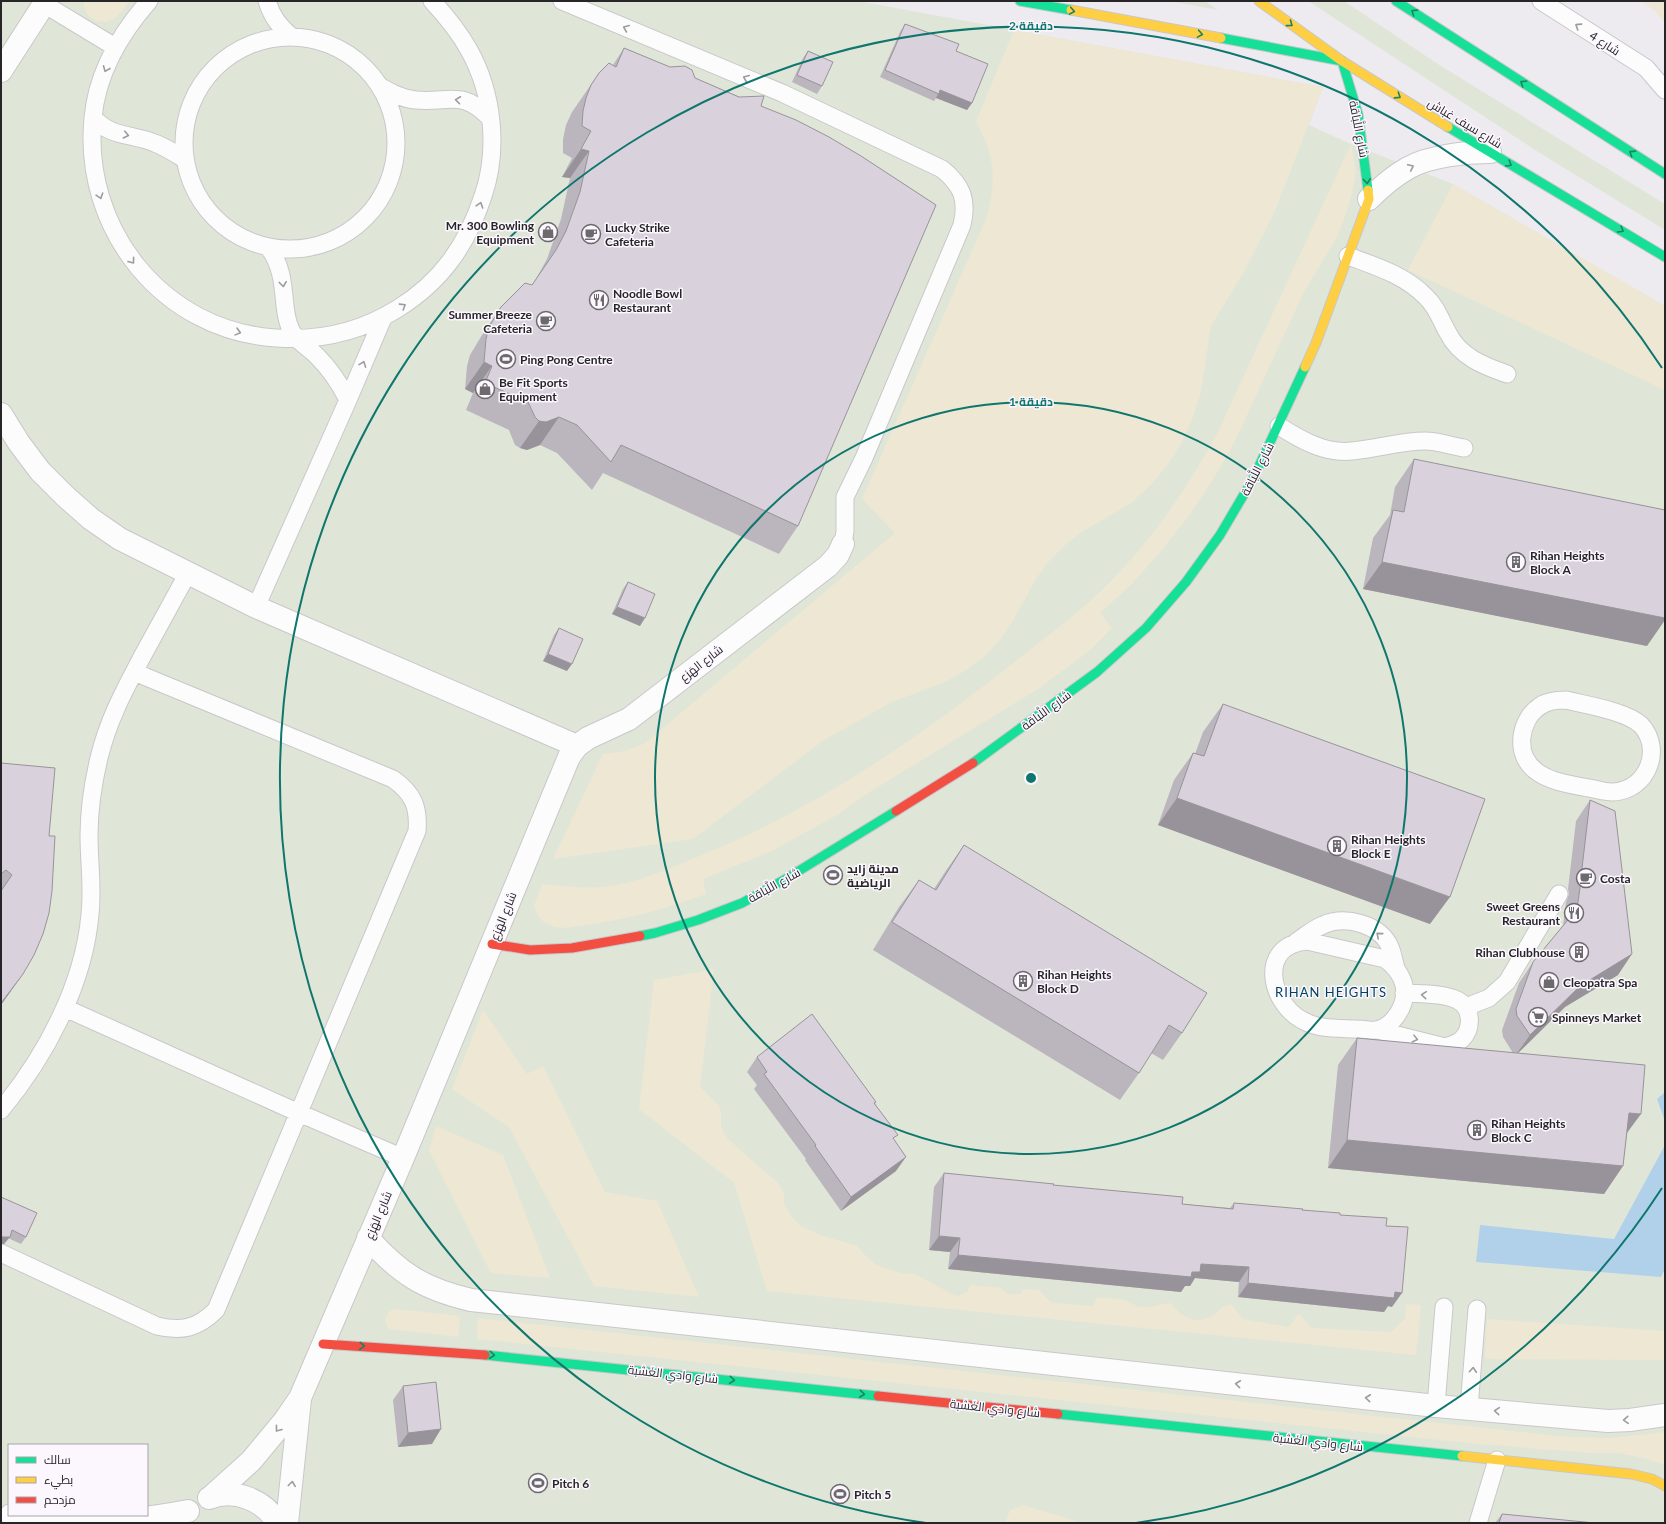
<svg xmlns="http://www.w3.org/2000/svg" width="1666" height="1524" font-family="Lato,Cairo,sans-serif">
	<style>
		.green { fill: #e0e6d7; fill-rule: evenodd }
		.sand { fill: #ede7d4 }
		.water { fill: #b1d1eb }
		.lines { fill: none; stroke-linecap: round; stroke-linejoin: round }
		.lane-casing { stroke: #c9c7ca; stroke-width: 19 }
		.street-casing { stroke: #c9c7ca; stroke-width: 24 }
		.fast-casing { stroke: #c9c7ca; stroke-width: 11 }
		.slow-casing { stroke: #c9c7ca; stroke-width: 11 }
		.jam-casing { stroke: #c9c7ca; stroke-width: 11 }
		.lane { stroke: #fcfcfd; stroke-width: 17 }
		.street { stroke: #fcfcfd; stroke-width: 22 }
		.fast { stroke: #16e098; stroke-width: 9 }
		.slow { stroke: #ffcf43; stroke-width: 9 }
		.jam { stroke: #f24e42; stroke-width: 9 }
		.wall { fill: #bbb5bd }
		.shaded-wall { fill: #98939a }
		.building { fill: #d9d2dc; stroke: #98939a }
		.oneway { stroke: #1e8260 }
		.oneway2 { stroke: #9c9b9d }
		.ring { fill: none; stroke: #0f766e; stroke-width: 2 }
		.labels { text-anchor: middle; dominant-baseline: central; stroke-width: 3; stroke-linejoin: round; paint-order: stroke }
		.street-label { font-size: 12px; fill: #272528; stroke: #fcf7ff }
		.poi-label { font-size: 12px; font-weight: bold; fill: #272528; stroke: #fcf7ff; text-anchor: start }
		.neighbourhood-label { font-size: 13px; letter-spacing: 1px; fill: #004162; stroke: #fcf7ff }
		.centre { fill: #0f766e; stroke: #fcf7ff; stroke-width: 2 }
		.ring-label { font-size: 12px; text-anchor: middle; font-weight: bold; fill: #0f766e; stroke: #fcf7ff; stroke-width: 3; stroke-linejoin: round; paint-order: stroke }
	</style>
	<rect width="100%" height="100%" fill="#eeebf0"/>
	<path class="green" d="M1 1H858L1323 87 1309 125 1351 144 1453 184 1665 306V1523H1ZM9 1445H147V1515H9Z
		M1169 1H1205L1218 10Z
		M1308 1H1344L1441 66 1665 204V230L1535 150Z"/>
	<path class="sand" d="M83 1H130C125 6 121 14 115 18 100 28 84 18 83 1Z
		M1641 1H1665V23L1655 11Z
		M1014 30 1323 87 1275 211 1245 270 1211 326 1201 391 1193 417 1182 442 1168 464 1151 485 1131 503 1080 533 1064 546 1049 561 1037 577 1011 624 999 641 984 657 966 670 947 681 890 703 824 740 693 839 553 859 603 754C619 753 631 750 645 743L895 533 862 499 986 219C997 182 995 155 976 122Z
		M1351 144 1356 172 1352 194 1345 216 1337 237 1303 294 1234 443 1212 481 1188 517 1161 551 1132 584 1100 613 1112 628 1089 651 1038 689 868 793 837 815 772 851 703 879 706 894C667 908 627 920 585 925 573 927 560 930 549 925 540 921 537 914 534 906L542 884C568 887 595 890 622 884 648 878 673 867 697 857 812 811 916 740 1012 664 1046 637 1082 611 1112 580 1154 537 1187 488 1216 436Z
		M1453 184 1665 306V390L1408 270Z
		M714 969 700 1087 718 1105 721 1112V1126L724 1134 729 1140 778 1183 784 1193V1204L791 1216 801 1226 820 1235 857 1246 865 1255 875 1264 887 1269 901 1273 915 1274 954 1295 958 1296 967 1292 970 1285 1000 1288 1008 1294H1021L1022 1289 1039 1290 1052 1303 1093 1306 1096 1298C1104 1298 1113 1298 1121 1299 1128 1300 1134 1307 1144 1307 1153 1308 1161 1303 1171 1303 1180 1316 1194 1325 1210 1317 1220 1312 1219 1307 1231 1304L1243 1319 1288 1327 1299 1314 1311 1328 1391 1332 1405 1319 1406 1304 1421 1305 1416 1355 767 1291 734 1183 639 1109 654 980Z
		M483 1010 527 1074 543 1066 605 1192 657 1201 699 1297 594 1286 509 1127 452 1089Z
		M436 1126 503 1155 550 1278 491 1273 429 1151Z
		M397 1309 460 1316 458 1337 389 1329C384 1321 384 1317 390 1311Z
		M478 1318 1568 1437 1611 1438 1665 1432V1465L1644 1458 1618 1453H1592L1478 1444 477 1339Z
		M1487 1319 1665 1331V1360L1485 1359Z
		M1023 1505 1082 1523H1005L1010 1510Z"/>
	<path class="water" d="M1665 1092V1121L1657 1099Z
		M1665 1145V1269L1661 1277 1476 1262 1480 1225 1614 1239Z"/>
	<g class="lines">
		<g class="lane-casing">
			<path id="lane" d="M149 1C120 34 97 73 93 118 82 229 163 331 276 338 319 341 360 332 397 309 441 282 467 245 483 196 499 150 493 93 469 50 459 32 446 16 432 1
				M267 1C272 17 279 26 292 37
				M562 1 782 93 942 169C962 185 968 200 962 225L864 458 845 497V531L843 544
				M1541 1 1646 68 1665 90
				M44 4 115 47
				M184 143a106 106 0 1 1 212 0a106 106 0 1 1-212 0Z
				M381 87C392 93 403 99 416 100 450 103 462 89 490 118
				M93 117C111 139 134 133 157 144 167 148 176 154 184 159
				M269 248C282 266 283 285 285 306 286 314 287 322 291 330 296 341 308 347 317 356 330 369 340 384 348 400
				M1348 256C1375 266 1405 275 1426 297 1437 307 1441 321 1448 333 1460 357 1484 366 1507 374
				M1279 426C1301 440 1325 454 1352 451 1377 449 1400 441 1425 441 1438 441 1452 446 1464 448
				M256 607 348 400 383 318
				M1566 700C1586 705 1626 711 1641 725 1666 752 1643 799 1603 791 1583 786 1552 784 1536 771 1514 755 1519 720 1540 706 1547 701 1557 700 1566 700Z
				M1307 941 1385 959C1399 969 1409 985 1403 1003 1399 1015 1389 1028 1376 1030 1371 1031 1364 1029 1358 1029 1338 1028 1319 1030 1302 1020 1269 1002 1258 945 1307 941Z
				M1296 942C1305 936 1313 929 1323 925 1345 915 1380 924 1390 947 1393 954 1394 962 1396 968
				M1466 1007 1489 998 1507 982 1559 894
				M65 1008 299 1113 403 1158
				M1377 1030 1445 1047C1451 1045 1457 1044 1462 1039 1473 1028 1472 1007 1457 1000 1444 993 1420 994 1404 993
				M1 1110C45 1057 84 985 90 914 93 888 89 862 89 836 89 810 93 783 99 758 108 720 125 689 143 655 158 628 173 600 188 573
				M1 1253 157 1326C182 1332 198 1328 216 1310L417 831C419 807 413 793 393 779L134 672
				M1436 1406 1444 1307
				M1469 1408 1477 1309
				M1478 1523 1497 1460"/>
		</g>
		<g class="street-casing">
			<path id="street" d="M1 71 46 1
				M1369 199C1381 187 1394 176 1408 168 1429 156 1467 152 1490 152
				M1 414 19 443 40 471 65 496 91 519 120 539 256 607 577 746
				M368 1238C400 1274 424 1289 471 1300L1436 1406 1608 1421 1630 1420 1665 1415
				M211 1497 251 1461 285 1420 300 1398 403 1158 569 757 577 746 588 738 629 719 828 566 838 555 843 544
				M209 1498C235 1488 264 1500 278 1523
				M11 1515C26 1518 41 1522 57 1523 100 1524 146 1519 188 1511
				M287 1523 300 1399"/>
		</g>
		<g class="fast-casing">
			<path id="fast" d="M1020 1 1071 10
				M1396 1 1665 174
				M1221 38 1342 61 1358 114 1368 190
				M1448 127 1665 257
				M973 763 1097 672 1146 628 1186 582 1220 535 1253 479 1305 367
				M640 936 655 933 698 920 742 903 784 880 896 811
				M485 1355 878 1396
				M1058 1414 1462 1456"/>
		</g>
		<g class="slow-casing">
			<path id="slow" d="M1259 1 1342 61 1448 127
				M1071 10 1221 38
				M1305 367 1316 343 1369 199 1368 190
				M1462 1456 1631 1474 1652 1479 1665 1486"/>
		</g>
		<g class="jam-casing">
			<path id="jam" d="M896 811 973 763
				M492 944 530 950 572 948 640 936
				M323 1344 485 1355
				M878 1396 1058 1414"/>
		</g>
		<use href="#lane" class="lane"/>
		<use href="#street" class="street"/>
		<use href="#fast" class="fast"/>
		<use href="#slow" class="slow"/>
		<use href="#jam" class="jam"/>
	</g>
	<path class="wall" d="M905 24 956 51 972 103 967 110 936 98 934 101 880 77 900 32Z
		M624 48 761 106 798 526 779 554 603 473 592 490 557 453 540 445 527 450 520 448 515 445 509 430 466 410 473 393 465 389 467 366 470 355 482 335 501 307 532 285 537 277 547 259 561 219 570 178 562 177 572 158 563 153V139L566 125 572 112 599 73 613 65Z
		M808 51 822 86 817 94 792 82 803 58Z
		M1414 459 1647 646 1363 589 1373 538 1390 515 1395 487Z
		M628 582 640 626 612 614 623 589Z
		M559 628 567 671 543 661 554 635Z
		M1223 704 1430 924 1158 825 1174 780 1193 753 1195 754 1203 732Z
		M1 763 23 974 1 1005Z
		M1590 800 1618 975 1565 1007 1518 1053 1627 1134 1623 1166 1604 1194 1328 1168 1338 1065 1357 1038 1513 1053 1503 1037 1502 1030 1519 983 1533 962 1563 926 1566 902 1569 894 1568 889 1576 821Z
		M964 845 1182 1033 1163 1060 1151 1053 1139 1073 1120 1100 873 950 899 907 919 880 934 889 945 872Z
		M757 1057 876 1102 875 1103 894 1140 896 1171 841 1211 805 1160 806 1159 754 1089 757 1085 747 1072Z
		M944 1173 1053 1185 1182 1204 1230 1208 1234 1203 1302 1210 1386 1226 1392 1307 1388 1306 1384 1312 1238 1297 1239 1282 1195 1278 1190 1286H1185L1181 1292 948 1269 950 1252 929 1250 934 1187Z
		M1 1197 26 1237 21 1244 8 1238 4 1244H1Z
		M403 1386 432 1444 398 1447 393 1400Z
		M1502 1514 1595 1523H1495Z"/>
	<path class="shaded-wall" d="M940 90 972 103 967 110 936 98Z
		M581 149 589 151 570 178 562 177Z
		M484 362 492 366 473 393 465 389Z
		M559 417 540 445 527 450 520 448 539 421Z
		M1382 562 1665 618V620L1647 646 1363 589Z
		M617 607 645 618 640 626 612 614Z
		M548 654 572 664 567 671 543 661Z
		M1177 798 1450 897 1430 924 1158 825Z
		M1632 954 1618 975 1565 1007 1515 1056 1530 1035 1580 986Z
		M23 974 1 1005V1003Z
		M1629 1113 1641 1114 1621 1141Z
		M1347 1140 1623 1166 1604 1194 1328 1168Z
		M906 1157 896 1171 841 1211 851 1197Z
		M939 1236 960 1238 950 1252 929 1250Z
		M1 1237H10L4 1244H1Z
		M958 1255 1192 1272 1201 1264 1249 1267 1239 1282 1195 1278 1190 1286H1185L1181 1292 948 1269Z
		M1248 1283 1395 1292 1402 1293 1392 1307 1388 1306 1384 1312 1238 1297Z
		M441 1429 432 1444 398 1447 408 1433Z"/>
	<path class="building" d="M905 24 959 44 956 51 988 64 972 103 940 90 939 94 885 70Z
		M624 48 670 67 685 66 692 70 695 78 739 97 764 96 761 106 796 120 829 137 861 156 936 205 798 526 621 445 611 462 577 425 559 417 546 422 539 421 535 417 528 402 485 383 492 366 484 362 486 339 489 327 501 307 525 283 532 285 556 250 566 231 580 192 589 151 581 149 591 131 582 126 583 111 586 98 591 85 599 73 609 63 616 67Z
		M808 51 833 62 822 86 797 75Z
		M1414 459 1665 510V618L1382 562 1393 510 1404 512Z
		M628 582 655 594 645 618 617 607Z
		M559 628 583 639 572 664 548 654Z
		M1223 704 1485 799 1450 897 1177 798 1193 753 1204 756Z
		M1 763 55 768 49 836H55L52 891 49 913 43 934 34 955 23 974 1 1003V891L12 875 6 870 1 874Z
		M1590 800 1615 811 1632 954 1580 986 1530 1035 1517 1016 1516 1009 1533 962 1577 909 1581 881 1584 874 1582 868Z
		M964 845 1207 993 1182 1033 1169 1025 1139 1073 892 922 919 880 936 890Z
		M812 1014 876 1102 874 1103 898 1135 893 1138 906 1157 851 1197 815 1146 816 1145 764 1074 767 1072 757 1057Z
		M1357 1038 1645 1065 1641 1114 1629 1113 1623 1166 1347 1140Z
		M944 1173 1054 1184 1053 1185 1183 1197 1182 1204 1233 1209 1234 1203 1303 1209 1302 1210 1340 1213V1215L1387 1218 1386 1226 1408 1227 1402 1293 1395 1292 1394 1298 1248 1283 1249 1267 1201 1264 1200 1272H1192L1191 1277 958 1255 960 1238 939 1236Z
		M1 1197 37 1213 26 1237 12 1230 10 1237H1Z
		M436 1382 441 1429 408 1433 403 1386Z
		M1502 1514 1595 1523H1499Z"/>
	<defs><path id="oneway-chevron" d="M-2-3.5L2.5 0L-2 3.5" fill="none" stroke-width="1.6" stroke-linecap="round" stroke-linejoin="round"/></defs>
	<g class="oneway">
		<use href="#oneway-chevron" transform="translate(1072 11) rotate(10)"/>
		<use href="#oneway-chevron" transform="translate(1414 12) rotate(-147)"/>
		<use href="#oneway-chevron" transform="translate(1290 24) rotate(36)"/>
		<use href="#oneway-chevron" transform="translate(1200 34) rotate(10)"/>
		<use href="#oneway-chevron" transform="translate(1523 83) rotate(-147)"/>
		<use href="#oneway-chevron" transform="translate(1398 96) rotate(33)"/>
		<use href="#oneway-chevron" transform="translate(1632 153) rotate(-147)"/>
		<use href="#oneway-chevron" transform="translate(1509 164) rotate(31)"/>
		<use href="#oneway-chevron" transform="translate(1367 181) rotate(84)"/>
		<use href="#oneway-chevron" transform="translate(1621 230) rotate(31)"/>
		<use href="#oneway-chevron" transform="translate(362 1346) rotate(4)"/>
		<use href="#oneway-chevron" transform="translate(492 1355) rotate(6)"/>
		<use href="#oneway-chevron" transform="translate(732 1380) rotate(6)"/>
		<use href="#oneway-chevron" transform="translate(862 1394) rotate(6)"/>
	</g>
	<g class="oneway2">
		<use href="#oneway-chevron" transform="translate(1578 26) rotate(-147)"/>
		<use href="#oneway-chevron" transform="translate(626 28) rotate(-157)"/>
		<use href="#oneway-chevron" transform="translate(106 69) rotate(112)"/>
		<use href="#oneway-chevron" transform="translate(746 78) rotate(-157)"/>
		<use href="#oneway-chevron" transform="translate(458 100) rotate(-172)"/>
		<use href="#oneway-chevron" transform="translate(126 135) rotate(13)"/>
		<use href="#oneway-chevron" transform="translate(1411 167) rotate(-25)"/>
		<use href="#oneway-chevron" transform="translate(100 196) rotate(72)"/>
		<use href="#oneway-chevron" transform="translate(480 205) rotate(-72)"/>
		<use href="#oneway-chevron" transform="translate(132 261) rotate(53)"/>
		<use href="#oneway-chevron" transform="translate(283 284) rotate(83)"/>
		<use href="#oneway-chevron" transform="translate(403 306) rotate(-32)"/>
		<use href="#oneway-chevron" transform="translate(238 332) rotate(15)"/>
		<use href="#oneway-chevron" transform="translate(363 364) rotate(-69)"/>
		<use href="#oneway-chevron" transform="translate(1379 935) rotate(-139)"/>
		<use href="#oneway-chevron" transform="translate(1424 995) rotate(-175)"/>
		<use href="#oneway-chevron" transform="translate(1415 1039) rotate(14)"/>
		<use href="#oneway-chevron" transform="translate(1473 1370) rotate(-86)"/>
		<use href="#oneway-chevron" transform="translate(1238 1384) rotate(-174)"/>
		<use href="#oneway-chevron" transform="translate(1368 1398) rotate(-174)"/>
		<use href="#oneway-chevron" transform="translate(1497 1411) rotate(-175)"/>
		<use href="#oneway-chevron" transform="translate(1626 1420) rotate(176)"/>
		<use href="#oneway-chevron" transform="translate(278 1429) rotate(128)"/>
		<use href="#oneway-chevron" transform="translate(292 1484) rotate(-83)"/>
	</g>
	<g class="ring">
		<circle cx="1031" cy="778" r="376"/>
		<path d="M1662 1188A752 752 0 0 1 1136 1523M926 1523A752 752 0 1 1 1662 368"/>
	</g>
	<defs>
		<g id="shop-ring" transform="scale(1)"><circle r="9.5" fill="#fcf7ff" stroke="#6d6a6e" stroke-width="1.5"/><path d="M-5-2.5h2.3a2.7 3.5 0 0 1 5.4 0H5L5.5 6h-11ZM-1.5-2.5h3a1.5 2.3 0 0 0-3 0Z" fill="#6d6a6e"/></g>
		<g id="cafe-ring" transform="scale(1)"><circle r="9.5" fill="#fcf7ff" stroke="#6d6a6e" stroke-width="1.5"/><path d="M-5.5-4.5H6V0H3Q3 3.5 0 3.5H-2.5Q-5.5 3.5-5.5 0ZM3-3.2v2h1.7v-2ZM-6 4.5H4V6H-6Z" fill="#6d6a6e"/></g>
		<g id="restaurant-ring" transform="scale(1)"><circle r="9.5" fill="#fcf7ff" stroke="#6d6a6e" stroke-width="1.5"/><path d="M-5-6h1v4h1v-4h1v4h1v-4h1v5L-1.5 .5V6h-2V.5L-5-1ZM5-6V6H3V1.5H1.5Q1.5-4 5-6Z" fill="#6d6a6e"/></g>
		<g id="stadium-ring" transform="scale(1)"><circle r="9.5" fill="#fcf7ff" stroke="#6d6a6e" stroke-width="1.5"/><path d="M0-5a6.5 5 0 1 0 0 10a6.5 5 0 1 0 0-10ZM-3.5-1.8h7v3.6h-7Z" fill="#6d6a6e"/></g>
		<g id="building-ring" transform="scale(1)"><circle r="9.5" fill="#fcf7ff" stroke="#6d6a6e" stroke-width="1.5"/><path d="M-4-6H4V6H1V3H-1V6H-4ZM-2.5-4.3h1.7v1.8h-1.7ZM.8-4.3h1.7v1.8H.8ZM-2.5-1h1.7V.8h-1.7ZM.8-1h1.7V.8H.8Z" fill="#6d6a6e"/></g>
		<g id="supermarket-ring" transform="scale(1)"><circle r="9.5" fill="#fcf7ff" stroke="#6d6a6e" stroke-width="1.5"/><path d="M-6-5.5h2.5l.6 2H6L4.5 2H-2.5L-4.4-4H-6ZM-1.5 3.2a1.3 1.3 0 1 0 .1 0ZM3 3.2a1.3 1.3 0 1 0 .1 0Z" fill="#6d6a6e"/></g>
	</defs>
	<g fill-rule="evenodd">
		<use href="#shop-ring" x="548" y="232"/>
		<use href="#cafe-ring" x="591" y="234"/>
		<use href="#restaurant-ring" x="599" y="300"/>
		<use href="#cafe-ring" x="546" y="321"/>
		<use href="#stadium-ring" x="506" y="359"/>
		<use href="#shop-ring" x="485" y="389"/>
		<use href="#building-ring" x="1516" y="562"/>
		<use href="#building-ring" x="1337" y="846"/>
		<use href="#stadium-ring" x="833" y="875"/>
		<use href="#cafe-ring" x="1586" y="878"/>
		<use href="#restaurant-ring" x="1574" y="913"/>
		<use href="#building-ring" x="1579" y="952"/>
		<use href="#building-ring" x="1023" y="981"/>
		<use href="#shop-ring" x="1549" y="982"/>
		<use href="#supermarket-ring" x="1538" y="1017"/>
		<use href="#building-ring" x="1477" y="1130"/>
		<use href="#stadium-ring" x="538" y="1483"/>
		<use href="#stadium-ring" x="840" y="1494"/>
	</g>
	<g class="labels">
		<g class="street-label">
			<text transform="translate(1605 43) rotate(33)">شارع 4</text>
			<text transform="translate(1465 123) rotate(31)">شارع سيف غباش</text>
			<text transform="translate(1359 129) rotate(79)">شارع اللَّباقة</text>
			<text transform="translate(1257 469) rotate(-63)">شارع اللَّباقة</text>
			<text transform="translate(701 663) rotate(-38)">شارع الهَزع</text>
			<text transform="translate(1046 710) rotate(-36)">شارع اللَّباقة</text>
			<text transform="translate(774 885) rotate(-29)">شارع اللَّباقة</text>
			<text transform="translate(503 916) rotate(-68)">شارع الهَزع</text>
			<text transform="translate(378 1215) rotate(-67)">شارع الهَزع</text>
			<text transform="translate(673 1374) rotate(6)">شارع وادِي الغَشبة</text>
			<text transform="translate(995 1408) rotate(6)">شارع وادِي الغَشبة</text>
			<text transform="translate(1318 1442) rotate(6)">شارع وادِي الغَشبة</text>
		</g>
		<g class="poi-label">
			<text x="534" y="225" text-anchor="end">Mr. 300 Bowling<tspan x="534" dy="14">Equipment</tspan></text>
			<text x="605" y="227">Lucky Strike<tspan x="605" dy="14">Cafeteria</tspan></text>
			<text x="613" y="293">Noodle Bowl<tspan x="613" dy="14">Restaurant</tspan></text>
			<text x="532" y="314" text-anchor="end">Summer Breeze<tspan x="532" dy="14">Cafeteria</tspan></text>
			<text x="520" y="359">Ping Pong Centre</text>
			<text x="499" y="382">Be Fit Sports<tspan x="499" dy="14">Equipment</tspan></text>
			<text x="1530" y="555">Rihan Heights<tspan x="1530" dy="14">Block A</tspan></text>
			<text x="1351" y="839">Rihan Heights<tspan x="1351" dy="14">Block E</tspan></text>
			<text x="847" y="868">مدينة زايد<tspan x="847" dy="14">الرياضية</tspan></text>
			<text x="1600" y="878">Costa</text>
			<text x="1560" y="906" text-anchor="end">Sweet Greens<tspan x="1560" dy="14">Restaurant</tspan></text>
			<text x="1565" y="952" text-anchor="end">Rihan Clubhouse</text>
			<text x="1037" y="974">Rihan Heights<tspan x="1037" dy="14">Block D</tspan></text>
			<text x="1563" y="982">Cleopatra Spa</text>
			<text x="1552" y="1017">Spinneys Market</text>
			<text x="1491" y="1123">Rihan Heights<tspan x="1491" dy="14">Block C</tspan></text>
			<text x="552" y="1483">Pitch 6</text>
			<text x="854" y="1494">Pitch 5</text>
		</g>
		<g class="neighbourhood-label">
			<text x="1331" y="992">RIHAN HEIGHTS</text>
		</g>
	</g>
	<circle cx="1031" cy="778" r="6" class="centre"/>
	<g class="ring-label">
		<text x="1031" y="30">2 دقيقة</text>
		<text x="1031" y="406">1 دقيقة</text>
	</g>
	<rect width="1666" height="1524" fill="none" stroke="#272528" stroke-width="4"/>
	<rect x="8" y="1444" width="140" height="72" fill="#fcf7ff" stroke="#a7a3a9"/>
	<rect x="16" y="1457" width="20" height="6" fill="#16e098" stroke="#a7a3a9"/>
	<text x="44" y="1464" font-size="12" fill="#272528">سالك</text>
	<rect x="16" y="1477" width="20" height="6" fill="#ffcf43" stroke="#a7a3a9"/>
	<text x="44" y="1484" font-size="12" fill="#272528">بطيء</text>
	<rect x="16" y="1497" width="20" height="6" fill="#f24e42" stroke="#a7a3a9"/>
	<text x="44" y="1504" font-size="12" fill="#272528">مزدحم</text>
</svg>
